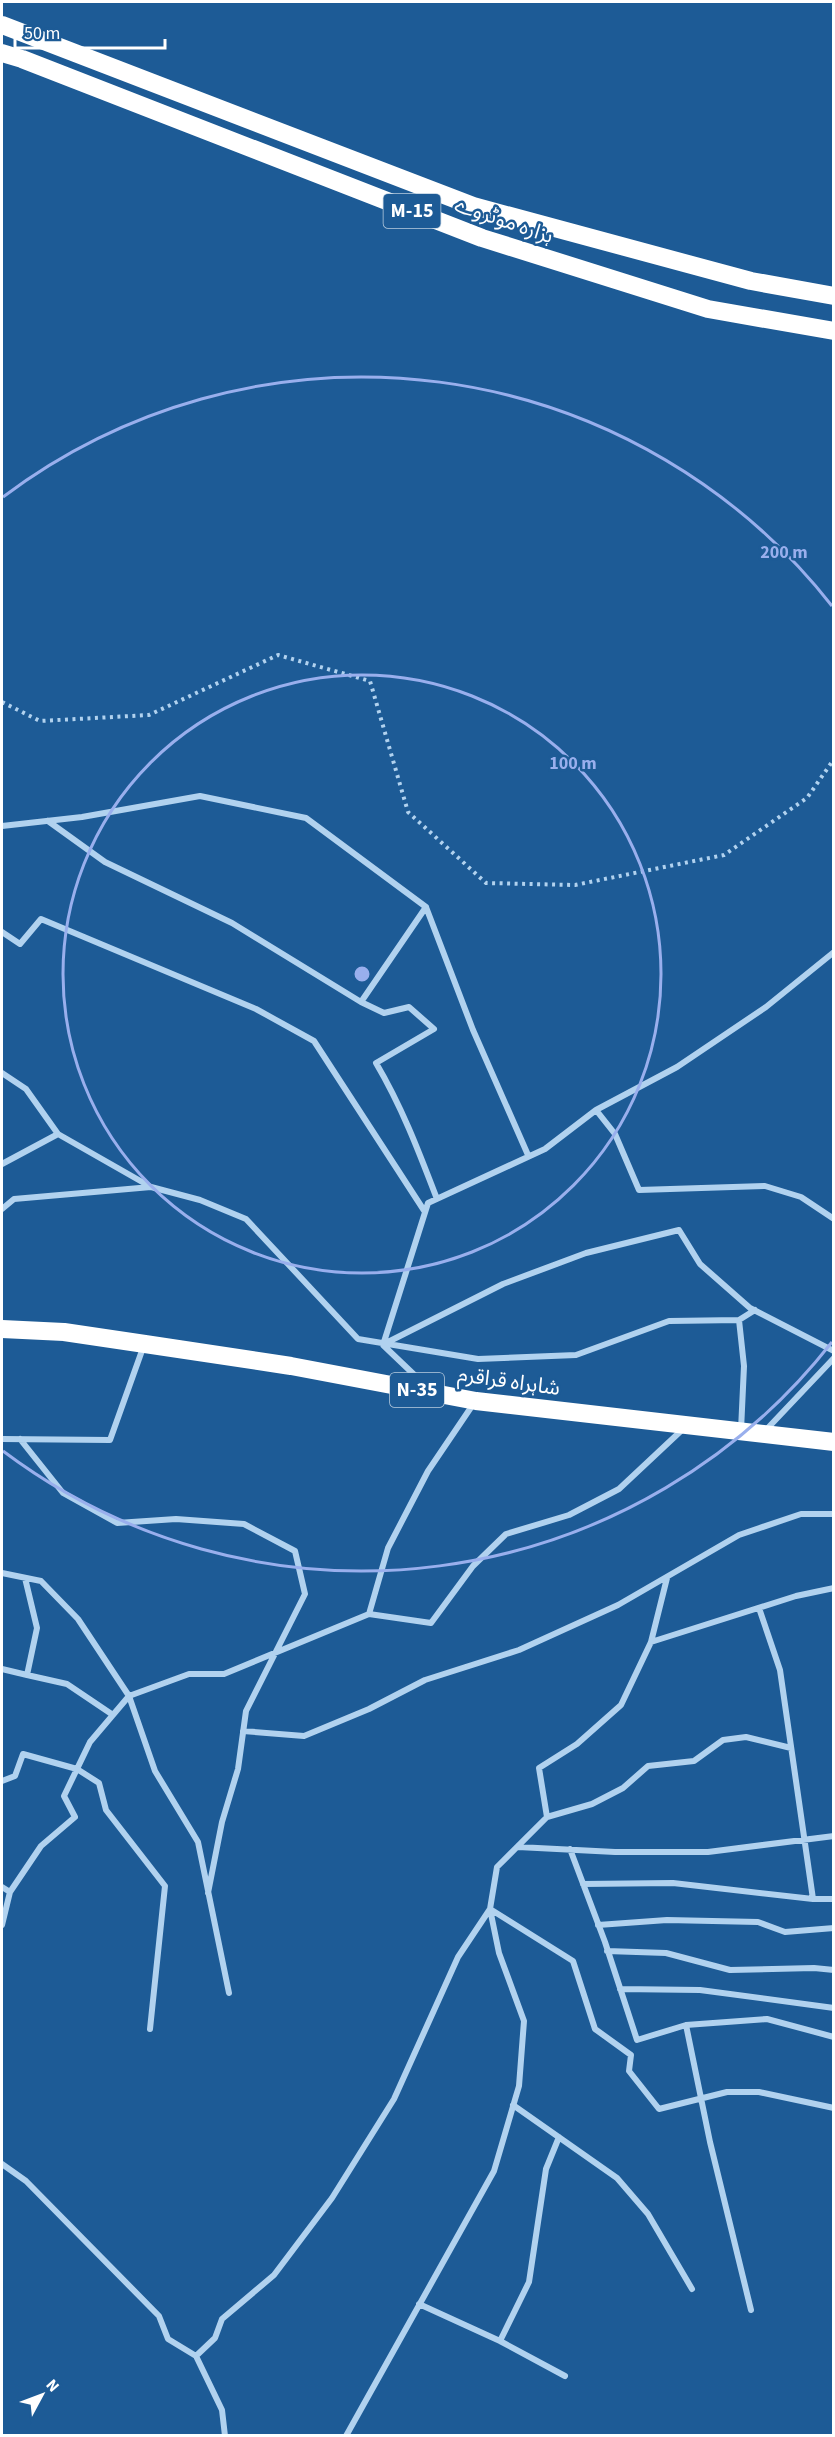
<svg xmlns="http://www.w3.org/2000/svg" width="835" height="2437" font-family="'Source Sans 3','Noto Sans Arabic',sans-serif">
	<style>
		.lines { fill: none; stroke-linecap: round; stroke-linejoin: round }
		.path { stroke: #b1d2ef; stroke-width: 4; stroke-dasharray: 3 4.5; stroke-linecap: butt }
		.street { stroke: #b1d2ef; stroke-width: 6 }
		.highway { stroke: #fff; stroke-width: 18 }
		.ring { fill: none; stroke: #99afed; stroke-width: 3 }
		.labels { text-anchor: middle; dominant-baseline: central; stroke-width: 5; stroke-linejoin: round; paint-order: stroke }
		.shield { fill: #1d5b96; stroke: #bbcee0; stroke-width: 1.5 }
		.shield-label { font-size: 20px; font-weight: bold; fill: #fff }
		.street-label { font-size: 21px; fill: #fff; stroke: #1d5b96 }
		.centre { fill: #99afed; stroke: #1d5b96; stroke-width: 3 }
		.ring-label { font-size: 18px; text-anchor: middle; font-weight: bold; fill: #99afed; stroke: #1d5b96; stroke-width: 5; stroke-linejoin: round; paint-order: stroke }
	</style>
	<rect width="100%" height="100%" fill="#1d5b96"/>
	<g class="lines">
		<path class="path" d="M2 702 40 721 149 715 278 655 370 681 408 812 486 883 575 885 724 855 807 798 834 759"/>
		<path class="street" d="M48 821 105 862 232 923 361 1002
			M2 826 82 817 200 796 306 818 426 907 473 1030 528 1155
			M426 907 361 1002 384 1013 409 1007 434 1029 376 1063C402 1107 419 1152 437 1199
			M2 932 20 944 41 919 256 1009 314 1041 425 1212
			M2 1073 26 1089 58 1134
			M596 1110 615 1134 639 1190 765 1186 801 1197 834 1219
			M2 1164 58 1134 151 1187 200 1200 246 1219 358 1339 478 1359 576 1355 669 1321 739 1320 755 1310
			M2 1209 14 1199 151 1187
			M739 1320 744 1366 741 1430
			M384 1344 503 1284 586 1253 679 1230 700 1264 750 1308 834 1351
			M426 1386 383 1345 428 1203 545 1149 596 1110 677 1067 766 1007 834 952
			M765 1431 834 1358
			M2 1439 110 1440 144 1345
			M20 1439 63 1493 117 1523 176 1519 244 1524 295 1551 305 1594 246 1711 238 1769 222 1822 208 1893
			M2 1573 41 1581 78 1619 129 1696 155 1771 198 1842 229 1993
			M25 1578 37 1628 27 1675 67 1684 113 1715
			M759 1608 780 1670 813 1899H834
			M369 1614 431 1623 473 1566 506 1534 569 1515 619 1489 683 1429
			M651 1642 796 1596 834 1588
			M2 1669 27 1675
			M243 1731 304 1736 369 1709 425 1680 519 1650 618 1605 739 1535 801 1514H834
			M2 1781 15 1776 23 1754 77 1769 99 1783 106 1810 165 1886 150 2029
			M547 1817 592 1804 623 1788 648 1766 694 1761 723 1740 746 1737 791 1748
			M518 1847 615 1852H708L834 1836
			M570 1849 605 1942 637 2040 686 2025 767 2019 834 2037
			M583 1884 673 1883 813 1899
			M2 1887 10 1892 2 1925
			M10 1892 41 1846 75 1817 64 1796 90 1742 129 1696 189 1674H224L369 1614 388 1548 428 1471 474 1403
			M490 1909 573 1961 595 2029 631 2055 629 2071 659 2109 727 2092H759L834 2108
			M598 1925 667 1920 758 1922 785 1932 834 1928
			M607 1951 666 1953 730 1970 814 1968 834 1970
			M620 1989 700 1990 834 2008
			M686 2025 710 2142 751 2310
			M513 2105 617 2178 648 2214 692 2289
			M2 2164 26 2181 159 2316 168 2339 196 2356 222 2410 225 2436
			M419 2304 500 2341 565 2376
			M500 2341 529 2282 546 2169 559 2137
			M196 2356 215 2338 222 2319 274 2275 332 2198 394 2099 458 1957 490 1909 497 1867 547 1817 539 1768 577 1744 621 1705 651 1642 667 1578
			M346 2436 494 2171 519 2086 524 2021 499 1953 490 1909"/>
		<path class="highway" d="M2 25 473 206 751 281 834 296
			M2 53 22 59 482 238 708 309 834 331
			M2 1329 64 1332 145 1344 291 1366 476 1401 834 1442"/>
	</g>
	<g class="ring">
		<circle cx="362" cy="974" r="299"/>
		<path d="M832 1342A597 597 0 0 1 3 1451M3 497A597 597 0 0 1 832 606"/>
	</g>
	<g class="labels">
		<g class="shield">
			<rect x="383.5" y="194" width="57" height="34" rx="4.5"/>
			<rect x="390" y="1373" width="54" height="34" rx="4.5"/>
		</g>
		<g class="shield-label">
			<text x="412" y="211">M-15</text>
			<text x="417" y="1390">N-35</text>
		</g>
		<g class="street-label">
			<text transform="translate(504 220) rotate(19)">ہزارہ موٹروے</text>
			<text transform="translate(509 1381) rotate(8)">شاہراہ قراقرم</text>
		</g>
	</g>
	<circle cx="362" cy="974" r="9" class="centre"/>
	<g class="ring-label">
		<text x="784" y="558">200 m</text>
		<text x="573" y="769">100 m</text>
	</g>
	<rect width="835" height="2437" fill="none" stroke="#ffffff" stroke-width="6"/>
	<g transform="translate(42 2395) rotate(49)" stroke="#1d5b96" stroke-width="4.5" paint-order="stroke">
	<path d="M0-4.5L10 22L0 15L-10 22Z" fill="#ffffff"/>
	<text y="-9" font-size="16" font-weight="bold" text-anchor="middle" fill="#ffffff">N</text>
	</g>
	<path d="M15 39v9h150v-9" fill="none" stroke="#ffffff" stroke-width="3"/>
	<text x="24" y="39" font-size="18" fill="#ffffff" stroke="#1d5b96" stroke-width="4.5" paint-order="stroke">50 m</text>
</svg>
